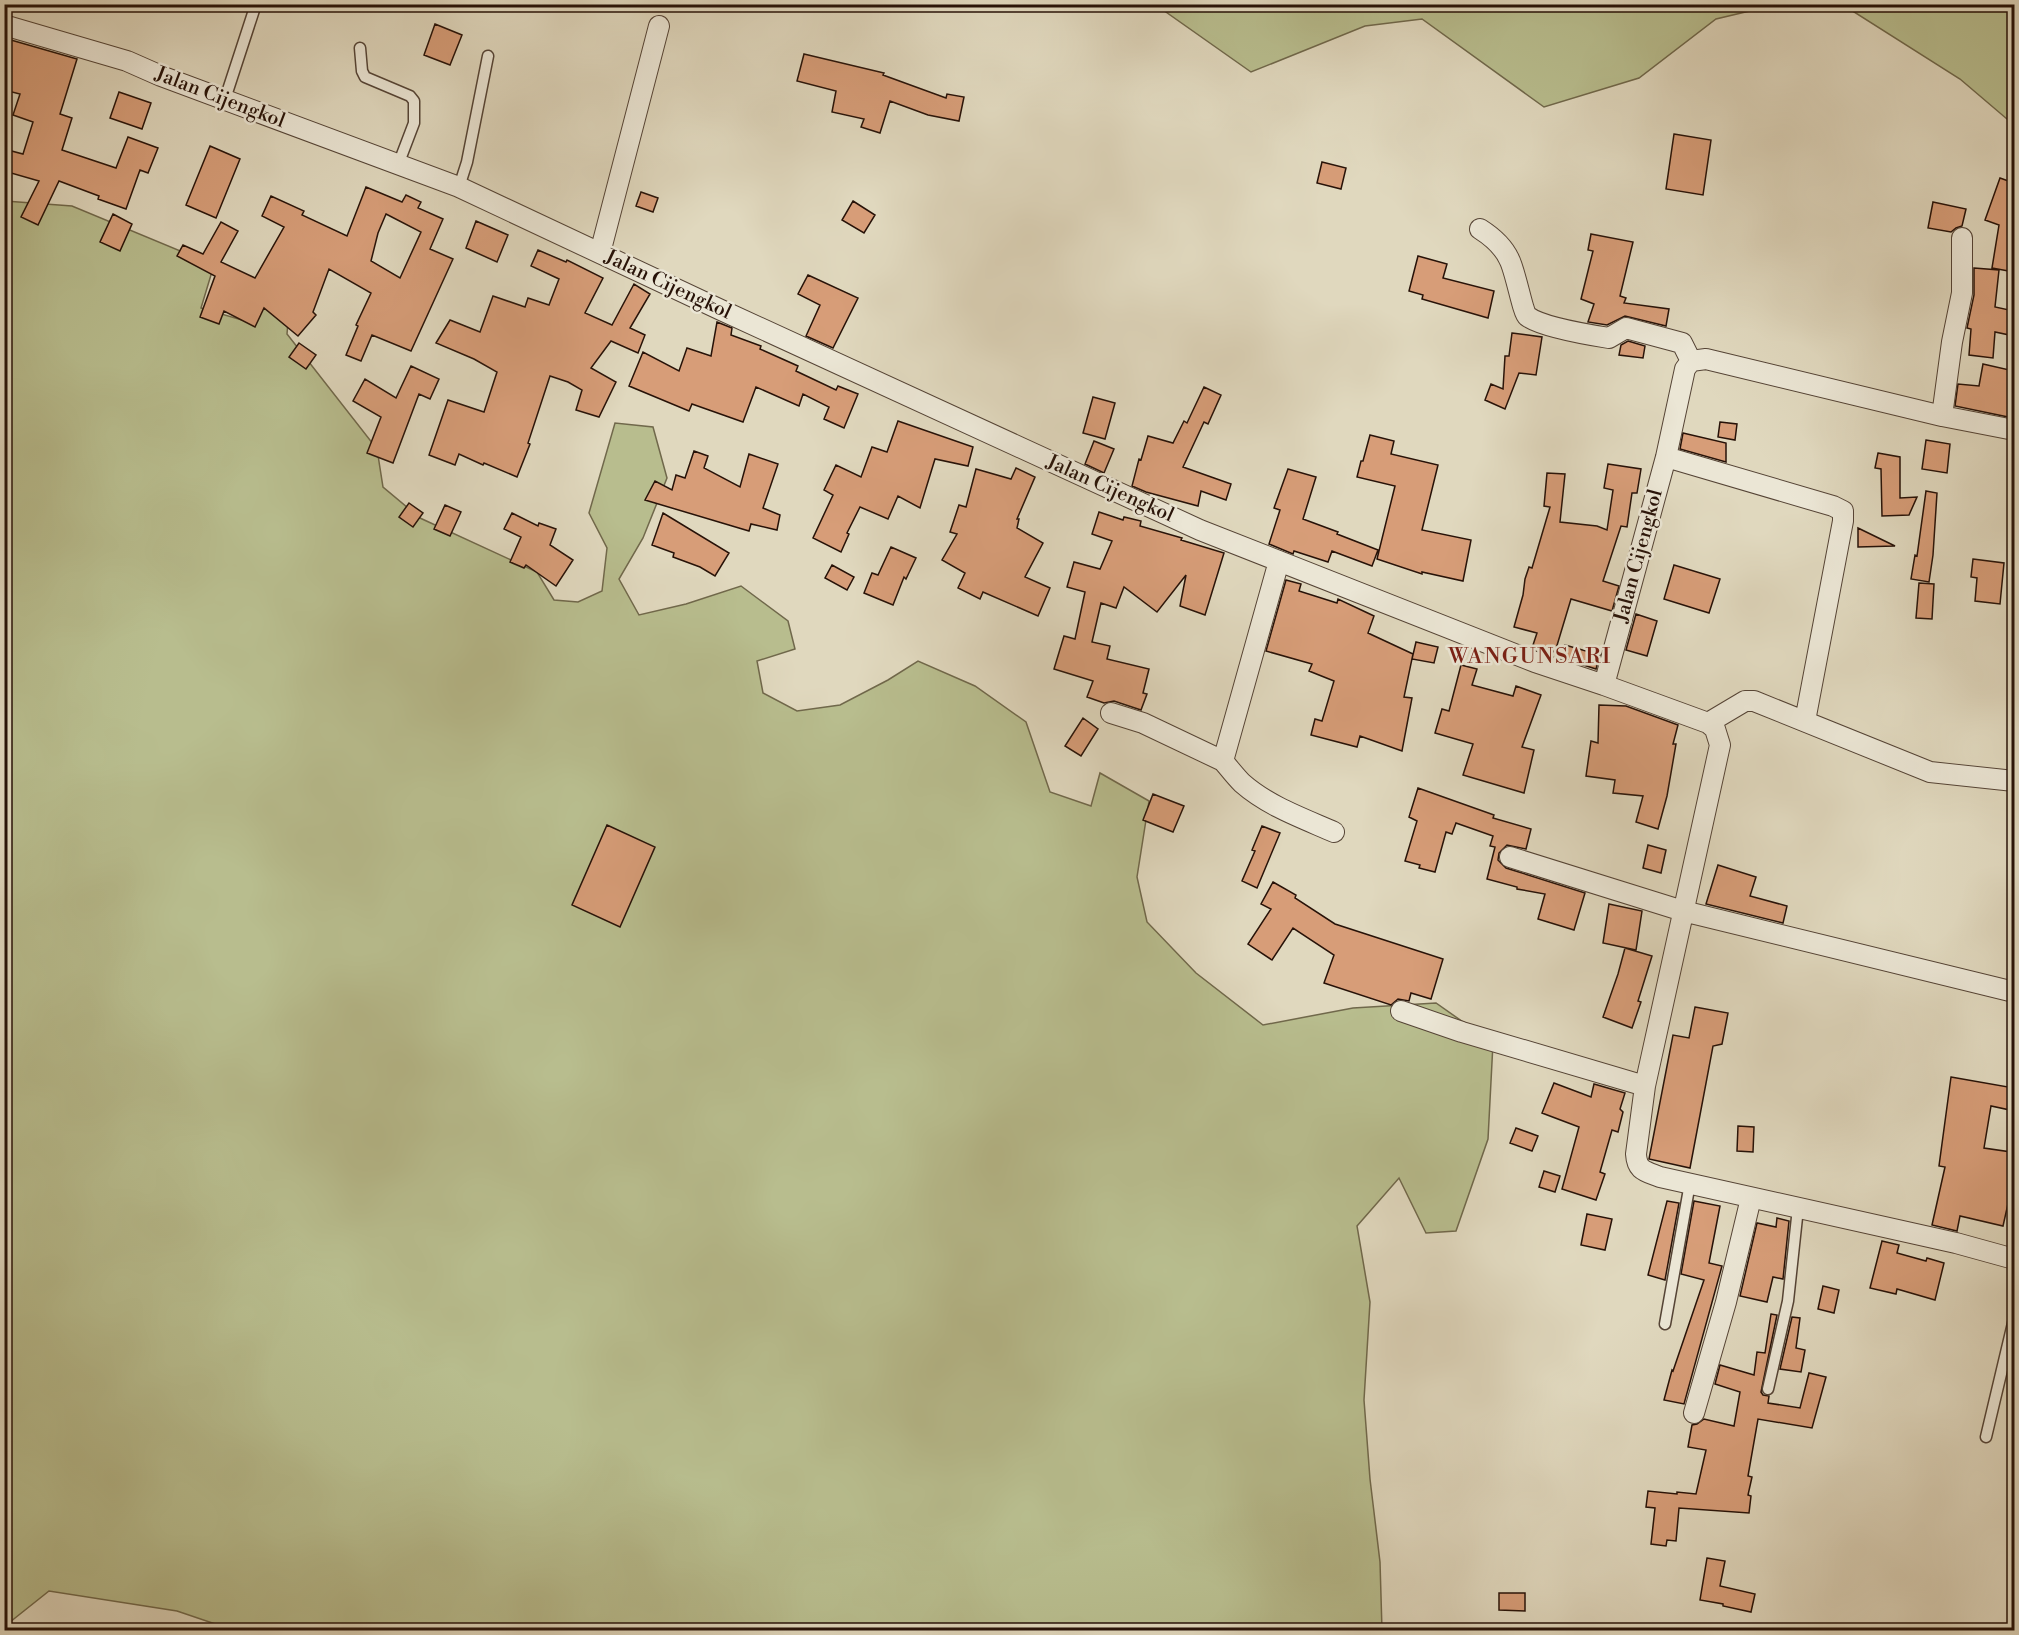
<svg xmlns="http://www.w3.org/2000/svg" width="2019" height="1635" font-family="'Libre Bodoni',serif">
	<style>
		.green { fill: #b8bd8e; stroke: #70684b; stroke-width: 1.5 }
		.building { fill: #d79d78; stroke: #271208; stroke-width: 1.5; fill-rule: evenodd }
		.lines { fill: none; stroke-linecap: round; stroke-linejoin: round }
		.lane-casing { stroke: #554436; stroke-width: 13 }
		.street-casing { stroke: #554436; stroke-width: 22 }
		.lane { stroke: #ebe6d5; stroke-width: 10 }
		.street { stroke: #ebe6d5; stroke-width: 20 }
		.labels { text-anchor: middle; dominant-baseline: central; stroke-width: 5; stroke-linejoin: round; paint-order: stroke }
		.street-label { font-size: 20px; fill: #271208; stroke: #ebe6d5 }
		.quarter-label { font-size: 22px; letter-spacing: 1.5px; fill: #7a1f14; stroke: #ebe6d5 }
	</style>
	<rect width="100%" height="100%" fill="#e0d8be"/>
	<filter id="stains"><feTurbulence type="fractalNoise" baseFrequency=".00333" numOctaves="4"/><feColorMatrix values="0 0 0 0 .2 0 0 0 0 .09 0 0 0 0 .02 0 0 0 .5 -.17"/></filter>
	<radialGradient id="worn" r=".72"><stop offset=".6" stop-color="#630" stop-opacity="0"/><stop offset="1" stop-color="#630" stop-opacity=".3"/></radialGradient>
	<path class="green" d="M1156 5H1775L1716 19 1639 78 1544 107 1422 19 1365 26 1251 72Z
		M1843 5H2014V125L1960 79Z
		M5 201 72 206 214 265 201 308 245 321 268 291 290 298 287 334 377 449 383 487 420 518 537 572 554 600 578 602 602 591 607 548 589 513 615 423 653 427 667 478 643 538 619 579 639 615 686 604 741 586 788 621 795 649 757 661 763 693 797 711 840 705 888 680 918 661 975 686 1026 722 1050 792 1091 806 1100 773 1149 801 1137 877 1147 922 1196 973 1263 1025 1353 1008 1436 1003 1493 1043 1488 1139 1456 1231 1426 1233 1399 1178 1357 1226 1370 1302 1364 1400 1370 1479 1380 1562 1382 1630H233L177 1611 49 1591 5 1626Z"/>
	<path class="building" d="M435 24 462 35 450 65 424 55Z
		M4 38 77 59 60 114 72 118 62 150 116 168 128 137 158 148 148 173 140 170 126 209 98 199 99 196 59 181 38 225 21 217 39 181 4 171V149L23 154 33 122 13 115 20 94 4 90Z
		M804 54 884 73 883 75 946 98 947 94 964 97 959 121 928 115 890 101 880 133 861 127 864 119 832 112 836 91 797 81Z
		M119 92 151 103 142 129 110 118Z
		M1674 134 1711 140 1703 195 1666 189Z
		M210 146 240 159 216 218 186 205Z
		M1322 162 1346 168 1341 189 1317 183Z
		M2000 178 2014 183V272L1992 268 1999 225 1985 220Z
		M366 187 402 202 406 195 421 202 418 208 443 219 430 249 453 259 411 351 372 335 361 361 346 355 358 326 356 325 371 293 329 269 313 312 316 315 298 336 264 308 255 327 224 311 219 324 200 317 215 276 177 256 183 245 203 254 221 222 238 231 221 262 255 278 284 227 262 216 271 196 304 211 302 215 347 236ZM386 214 421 232 400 278 371 261 378 233Z
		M641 192 658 198 653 212 636 206Z
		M853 201 875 215 864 233 842 220Z
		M1933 202 1966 209 1962 226 1956 228 1951 232 1928 228Z
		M113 214 132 224 120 251 100 242Z
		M476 221 508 235 497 262 466 248Z
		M1591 234 1633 242 1620 296 1626 298 1624 303 1669 309 1666 326 1625 316 1607 325 1588 322 1594 304 1581 299 1593 251 1588 250Z
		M538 250 566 262 567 260 603 278 585 313 612 325 634 284 650 294 630 328 645 335 638 353 611 341 591 368 616 382 599 417 576 410 582 390 568 382 550 376 528 443 530 444 517 477 484 463 483 465 459 454 455 465 429 455 448 400 484 412 497 372 474 359 436 343 450 320 480 332 493 296 525 307 528 298 549 305 559 279 531 266Z
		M1418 256 1447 264 1443 278 1494 291 1488 318 1422 299 1423 295 1409 291Z
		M1974 268 1999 270 1995 307 2014 311V336L1995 332 1993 358 1969 355 1971 329 1967 328 1974 295Z
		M808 275 858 298 833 348 806 336 820 305 798 294Z
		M717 322 732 328 731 335 761 346 760 349 798 366 796 371 836 390 838 386 858 394 844 428 824 419 829 407 803 394 799 406 756 387 743 422 692 404 689 411 629 386 643 352 679 371 687 348 711 356Z
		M1512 333 1542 337 1536 375 1519 373 1505 409 1485 400 1491 384 1503 389 1505 356H1509Z
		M1628 341 1645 346 1643 358 1619 355 1621 345Z
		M299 343 316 355 306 369 289 357Z
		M1983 364 2014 371 2013 418 1955 406 1958 384 1979 386Z
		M411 366 439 379 430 399 419 394 393 463 367 453 381 417 353 401 365 379 396 398Z
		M1204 387 1221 395 1208 424 1204 422 1183 467 1231 484 1226 500 1201 491 1198 506 1146 492 1132 486 1139 459 1141 460 1148 436 1173 443 1184 421 1187 423Z
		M1093 397 1115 403 1105 439 1083 433Z
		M898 421 973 447 968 466 935 459 920 508 898 496 888 519 860 507 847 533 849 534 841 552 813 538 833 495 824 490 836 465 861 477 872 447 887 452Z
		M1720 422 1737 424 1735 440 1718 437Z
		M1683 433 1726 443V462L1680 449Z
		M1370 435 1394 441 1391 454 1438 465 1422 530 1471 540 1463 581 1422 572V574L1377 559 1395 486 1357 477 1361 461H1363Z
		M1926 440 1950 444 1947 473 1922 469Z
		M1094 441 1114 449 1104 473 1085 464Z
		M694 451 708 456 704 468 740 487 749 454 778 464 763 508 780 515 777 530 751 524 749 531 645 500 655 481 672 490 676 475 685 478Z
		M1878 453 1900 457V498L1917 497 1909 515 1882 516 1881 469 1875 468Z
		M1608 464 1641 469 1637 493H1632L1627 527 1621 526 1603 581 1619 586 1612 611 1571 599 1555 652 1533 645 1537 633 1514 627 1523 595 1525 579 1529 567 1532 568 1550 507 1544 506 1547 473 1565 474 1560 522 1597 526 1607 530 1613 490 1604 488Z
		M1016 468 1035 477 1017 519H1019L1017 528 1043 543 1025 577 1050 588 1038 616 983 592 980 599 958 588 965 573 942 560 957 534 950 532 959 505 966 507 976 469 1011 479Z
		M1288 469 1316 477 1303 519 1338 532 1337 534 1378 550 1372 566 1332 551 1328 562 1294 551 1293 554 1269 544 1280 510 1274 508Z
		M1926 491 1937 493 1933 555 1929 582 1911 579 1915 555 1917 556Z
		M409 503 423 513 413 527 399 517Z
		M445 505 461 512 450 536 434 529Z
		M1099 512 1123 520 1124 517 1141 521 1140 526 1182 538 1181 540 1224 553 1205 615 1180 606 1186 575 1157 612 1124 587 1116 608 1101 603 1092 642 1110 646 1107 659 1149 669 1143 693 1147 694 1141 710 1114 701 1104 703 1087 697 1093 681 1054 669 1064 636 1075 639 1085 592 1067 587 1074 562 1100 569 1112 541 1092 534Z
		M512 513 538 526 539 523 556 529 550 545 573 560 556 586 526 565 524 568 510 562 521 537 504 529Z
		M663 513 729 553 715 576 700 567 673 557 674 553 652 545Z
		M1858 528 1895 546 1858 547Z
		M891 547 916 558 906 579 904 577 893 605 864 593 872 573 878 575Z
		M1973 559 2004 563 2000 604 1975 601 1977 578 1971 577Z
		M832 565 854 577 847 590 825 578Z
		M1674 565 1720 579 1709 613 1664 599Z
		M1286 580 1301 584 1299 591 1337 603 1338 599 1374 616 1368 633 1413 654 1404 697 1412 698 1402 751 1360 736 1357 747 1311 735 1315 719 1322 721 1334 681 1309 671 1312 664 1266 651Z
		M1919 583 1934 584 1932 619 1916 618Z
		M1636 614 1657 621 1647 656 1626 650Z
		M1416 642 1438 647 1434 663 1412 659Z
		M1565 645 1600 655 1596 669 1561 658Z
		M1461 665 1477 669 1472 685 1513 696 1516 686 1541 695 1522 747 1534 750 1524 793 1463 775 1473 744 1435 733 1442 709 1449 711Z
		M1599 705 1626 706 1678 725 1673 744H1676L1667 796 1658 829 1636 822 1643 796 1613 793 1615 780 1586 776 1591 741 1598 743Z
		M1083 718 1098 729 1081 756 1065 746Z
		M1418 788 1494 815 1493 818 1531 829 1526 849 1507 845 1499 853 1498 860 1506 868 1585 893 1574 930 1538 919 1545 894 1517 889V887L1487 879 1495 847 1490 846 1493 836 1456 823 1452 834 1446 832 1435 872 1419 868 1420 865 1405 861 1417 821 1409 817Z
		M1153 794 1184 806 1173 832 1143 820Z
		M607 825 655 847 620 927 572 905Z
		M1262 826 1280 833 1257 888 1242 881 1255 851 1252 850Z
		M1648 845 1666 850 1661 873 1643 868Z
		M1718 865 1756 877 1750 896 1787 906 1783 923 1706 904Z
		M1273 882 1296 895 1295 898 1335 924 1443 959 1431 999 1411 993 1409 1001 1398 999 1391 1005 1324 983 1334 955 1293 928 1272 960 1248 944 1271 909 1261 904Z
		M1609 904 1642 911 1636 950 1603 943Z
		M1625 948 1652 956 1638 1001 1641 1002 1632 1028 1603 1017 1618 974Z
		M1695 1007 1728 1013 1722 1044 1713 1046 1690 1168 1649 1159 1673 1035 1689 1038Z
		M1951 1077 2014 1088 2010 1110 1991 1106 1984 1148 2011 1152 2010 1160 2014 1161V1177L2003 1226 1960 1216 1957 1231 1932 1225 1945 1167 1939 1166Z
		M1554 1083 1591 1097 1594 1084 1625 1093 1620 1109 1623 1112 1618 1132 1612 1130 1600 1172 1605 1174 1596 1200 1562 1189 1579 1127 1542 1113Z
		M1738 1126 1754 1127 1753 1152 1737 1151Z
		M1516 1128 1538 1136 1532 1151 1510 1143Z
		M1544 1171 1560 1176 1555 1192 1539 1187Z
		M1667 1201 1679 1203 1665 1280 1648 1275Z
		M1694 1201 1720 1206 1709 1263 1722 1266 1684 1404 1664 1400 1672 1370 1673 1371 1704 1280 1681 1274Z
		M1587 1214 1612 1219 1605 1250 1581 1245Z
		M1777 1218 1789 1221 1783 1279 1773 1277 1767 1302 1740 1296 1757 1223 1776 1227Z
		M1882 1241 1899 1245 1897 1253 1926 1261 1927 1258 1944 1263 1935 1300 1897 1289 1896 1294 1870 1288Z
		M1823 1286 1839 1290 1834 1313 1818 1309Z
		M1771 1314 1777 1315 1761 1392 1763 1395 1769 1396 1768 1403 1800 1408 1809 1373 1826 1377 1812 1428 1758 1419 1748 1476 1752 1477 1748 1495 1751 1496 1749 1513 1679 1508 1676 1541 1667 1540 1666 1546 1651 1544 1655 1508 1646 1507 1648 1491 1677 1494V1492L1696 1494 1706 1450 1688 1447 1692 1425 1697 1424 1704 1419 1734 1426 1740 1392 1715 1384 1720 1365 1754 1375 1757 1352 1765 1353Z
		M1792 1317 1800 1318 1796 1348 1805 1350 1801 1372 1780 1369Z
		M1707 1558 1725 1561 1720 1586 1755 1594 1751 1612 1723 1606V1604L1700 1600Z
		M1499 1593H1525V1611L1499 1610Z"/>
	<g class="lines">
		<g class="lane-casing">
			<path id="lane" d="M360 48 362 71 365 77 410 96 414 101V123L398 165
				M225 99 256 4
				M459 187 467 162 488 56
				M1665 1324 1690 1183
				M1768 1389 1788 1301 1798 1208
				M1986 1437 2014 1319"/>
		</g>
		<g class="street-casing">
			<path id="street" d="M4 25 127 61 161 76 459 187 721 310 1200 530 1535 662 1604 685 1708 723 1715 729 1720 745 1645 1086 1636 1154C1637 1171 1645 1171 1660 1177L1956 1243 2014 1259
				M1480 229C1491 236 1503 246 1509 259 1515 269 1523 313 1527 316 1541 327 1590 335 1609 338L1626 328 1682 343 1691 361
				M600 253 659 26
				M1942 416 1952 342 1962 293V238
				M1666 457 1833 506 1843 511V521L1805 721
				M1604 685 1666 457 1685 369 1691 361 1706 359 1942 416 2014 430
				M1111 713 1143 723 1223 761 1279 561
				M1708 723 1745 701H1754L1930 772 2014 781
				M1223 761C1229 768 1235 776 1242 783 1268 806 1302 818 1334 832
				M1510 857 1683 911 2014 992
				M1401 1011 1462 1032 1645 1086
				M1694 1413 1726 1302 1751 1198"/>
		</g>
		<use href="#lane" class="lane"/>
		<use href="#street" class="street"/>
	</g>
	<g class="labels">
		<g class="street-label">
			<text transform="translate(220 98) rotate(21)">Jalan Cijengkol</text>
			<text transform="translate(668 285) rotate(25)">Jalan Cijengkol</text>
			<text transform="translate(1110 489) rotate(24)">Jalan Cijengkol</text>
			<text transform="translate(1639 556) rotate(-75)">Jalan Cijengkol</text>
		</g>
		<g class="quarter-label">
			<text x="1530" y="656">WANGUNSARI</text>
		</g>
	</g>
	<rect width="2019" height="1635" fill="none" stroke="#e0d8be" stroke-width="24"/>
	<rect x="6" y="6" width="2007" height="1623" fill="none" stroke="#271208" stroke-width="3"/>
	<rect x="12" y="12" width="1995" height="1611" fill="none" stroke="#271208" stroke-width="1.5"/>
	<rect width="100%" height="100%" filter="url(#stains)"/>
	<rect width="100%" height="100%" fill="url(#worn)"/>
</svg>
